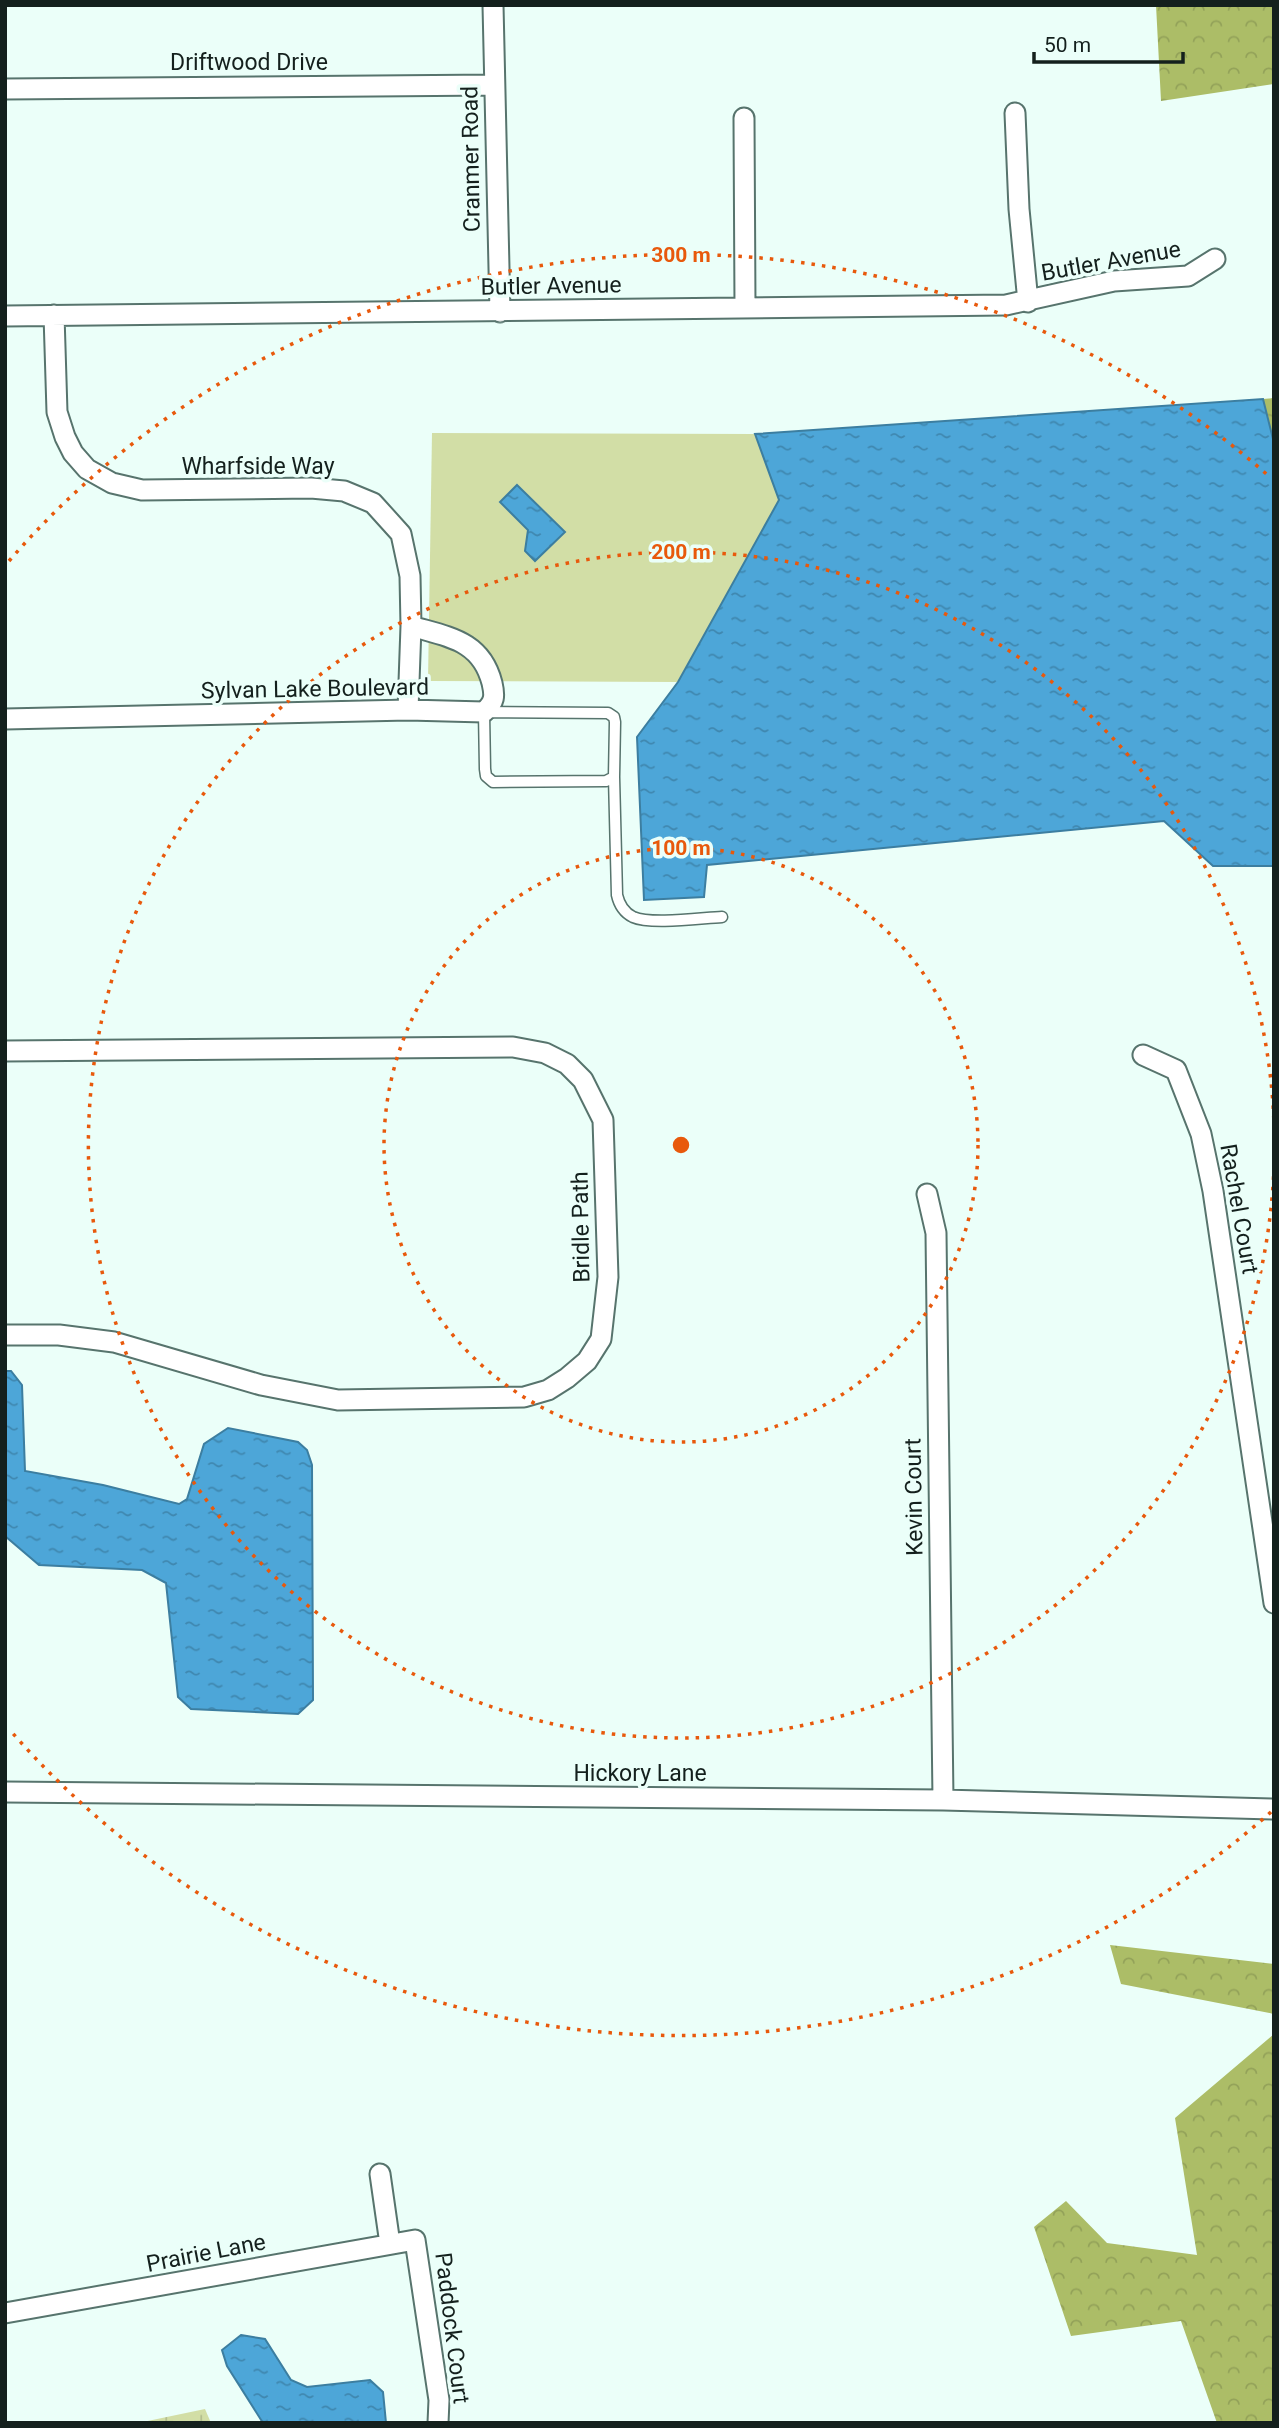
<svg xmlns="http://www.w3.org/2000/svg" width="1279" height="2428" font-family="Roboto,sans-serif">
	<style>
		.forest { fill: url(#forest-crowns) }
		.wetland { fill: url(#wetland-marsh) }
		.park { fill: #d2dea6 }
		.water { fill: url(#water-ripples); stroke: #3c7ea0; stroke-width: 2 }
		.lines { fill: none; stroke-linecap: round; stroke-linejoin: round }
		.lane-casing { stroke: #57746d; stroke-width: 13 }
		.street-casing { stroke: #57746d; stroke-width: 23 }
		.lane { stroke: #fff; stroke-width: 10 }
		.street { stroke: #fff; stroke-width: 19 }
		.ring { fill: none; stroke: #e8590c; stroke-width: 3.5; stroke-dasharray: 3.5 7 }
		.labels { text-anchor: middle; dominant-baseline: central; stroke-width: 7; stroke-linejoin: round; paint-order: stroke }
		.street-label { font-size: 23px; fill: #14201d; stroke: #ebfff9 }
		.centre { fill: #e8590c; stroke: #ebfff9; stroke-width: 3.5 }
		.ring-label { font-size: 21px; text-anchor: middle; font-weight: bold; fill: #e8590c; stroke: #ebfff9; stroke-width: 7; stroke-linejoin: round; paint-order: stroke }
	</style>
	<defs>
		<pattern id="forest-crowns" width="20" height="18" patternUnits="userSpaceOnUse" patternTransform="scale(1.75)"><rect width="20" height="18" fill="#acbd67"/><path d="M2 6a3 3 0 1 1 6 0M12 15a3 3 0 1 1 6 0" fill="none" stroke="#93a259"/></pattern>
		<pattern id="wetland-marsh" width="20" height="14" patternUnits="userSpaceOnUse" patternTransform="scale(1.75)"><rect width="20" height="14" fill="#d2dea6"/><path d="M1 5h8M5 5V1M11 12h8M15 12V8" fill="none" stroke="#b3be8e"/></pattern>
		<pattern id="water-ripples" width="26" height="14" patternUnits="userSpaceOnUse" patternTransform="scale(1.75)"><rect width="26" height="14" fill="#4da6d8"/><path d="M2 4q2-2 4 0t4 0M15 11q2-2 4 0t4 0" fill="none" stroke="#3f87af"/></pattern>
	</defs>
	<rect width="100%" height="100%" fill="#ebfff9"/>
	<path class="forest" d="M1156 5H1274V84L1161 101Z
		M1274 398V443L1263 399Z
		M1110 1945 1274 1964V2014L1121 1984Z
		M1274 2034V2423H1217L1181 2321 1071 2336 1034 2227 1066 2201 1107 2243 1197 2255 1175 2118Z"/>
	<path class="wetland" d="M205 2409 211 2423H138Z"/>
	<path class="park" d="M432 433 755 434 779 500 678 682 428 681Z"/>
	<path class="water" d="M1263 399 1274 443V866H1213L1164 821 707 865 704 897 644 900 637 737 678 682 779 500 755 434Z
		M517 485 565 532 535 561 525 551 528 530 500 502Z
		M5 1371H11L22 1385 25 1471 103 1485 179 1504 187 1499 204 1444 228 1428 298 1442 307 1450 312 1465 313 1700 298 1714 191 1709 178 1697 166 1583 142 1570 39 1565 5 1536Z
		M241 2335 265 2339 291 2380 307 2387 370 2380 383 2392 386 2423H263L227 2366 222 2350Z"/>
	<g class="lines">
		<g class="lane-casing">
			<path id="lane" d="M484 712 608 713 614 717 615 722 614 777 606 781 493 782 486 776 485 769Z
				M614 777 617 895C619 904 623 912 633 917 651 925 701 918 722 917"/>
		</g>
		<g class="street-casing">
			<path id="street" d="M493 5 500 312
				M5 89 494 85
				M1015 113 1019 209 1028 302
				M744 118 745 306
				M54 315 57 412 65 437 73 453 87 469 112 483 142 490 311 488 344 491 373 503 401 534 410 576 411 626 408 710
				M5 316 1006 305 1114 281 1188 276 1215 259
				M5 719 408 710 484 712C495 702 495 696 492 683 481 640 448 637 411 626
				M5 1051 513 1047 545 1053 567 1064 583 1080 603 1120 608 1277 601 1339 587 1361 567 1378 548 1390 524 1397 338 1400 261 1385 114 1342 59 1335H5
				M1143 1055 1176 1070 1201 1134 1213 1191 1274 1603
				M927 1194 936 1233 943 1800
				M5 1792 943 1800 1274 1809
				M380 2174 390 2244
				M5 2313 415 2240 439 2400 438 2423"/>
		</g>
		<use href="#lane" class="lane"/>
		<use href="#street" class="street"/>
	</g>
	<g class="ring">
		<circle cx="681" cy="1145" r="297"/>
		<path d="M1274 1166A593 593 0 1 1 1274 1124"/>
		<path d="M1271 1812A890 890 0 0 1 9 1729M9 561A890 890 0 0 1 1271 478"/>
	</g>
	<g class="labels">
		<g class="street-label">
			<text x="249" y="62">Driftwood Drive</text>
			<text transform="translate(471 159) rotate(-91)">Cranmer Road</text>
			<text transform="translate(1111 261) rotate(-10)">Butler Avenue</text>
			<text transform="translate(551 286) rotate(-1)">Butler Avenue</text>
			<text x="258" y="466">Wharfside Way</text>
			<text transform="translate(315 689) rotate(-1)">Sylvan Lake Boulevard</text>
			<text transform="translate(1239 1209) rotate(80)">Rachel Court</text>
			<text transform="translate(581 1227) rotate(-91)">Bridle Path</text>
			<text transform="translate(914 1497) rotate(-91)">Kevin Court</text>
			<text x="640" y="1773">Hickory Lane</text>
			<text transform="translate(206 2253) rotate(-11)">Prairie Lane</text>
			<text transform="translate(452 2328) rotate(83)">Paddock Court</text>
		</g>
	</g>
	<circle cx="681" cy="1145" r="10" class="centre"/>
	<g class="ring-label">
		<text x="681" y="262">300 m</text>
		<text x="681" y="559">200 m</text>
		<text x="681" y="855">100 m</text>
	</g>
	<rect width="1279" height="2428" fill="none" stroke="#14201d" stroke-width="14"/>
	<path d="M1034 52v10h149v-10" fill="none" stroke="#14201d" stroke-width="3.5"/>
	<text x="1044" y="52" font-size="21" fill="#14201d" stroke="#ebfff9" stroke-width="5" paint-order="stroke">50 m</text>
</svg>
